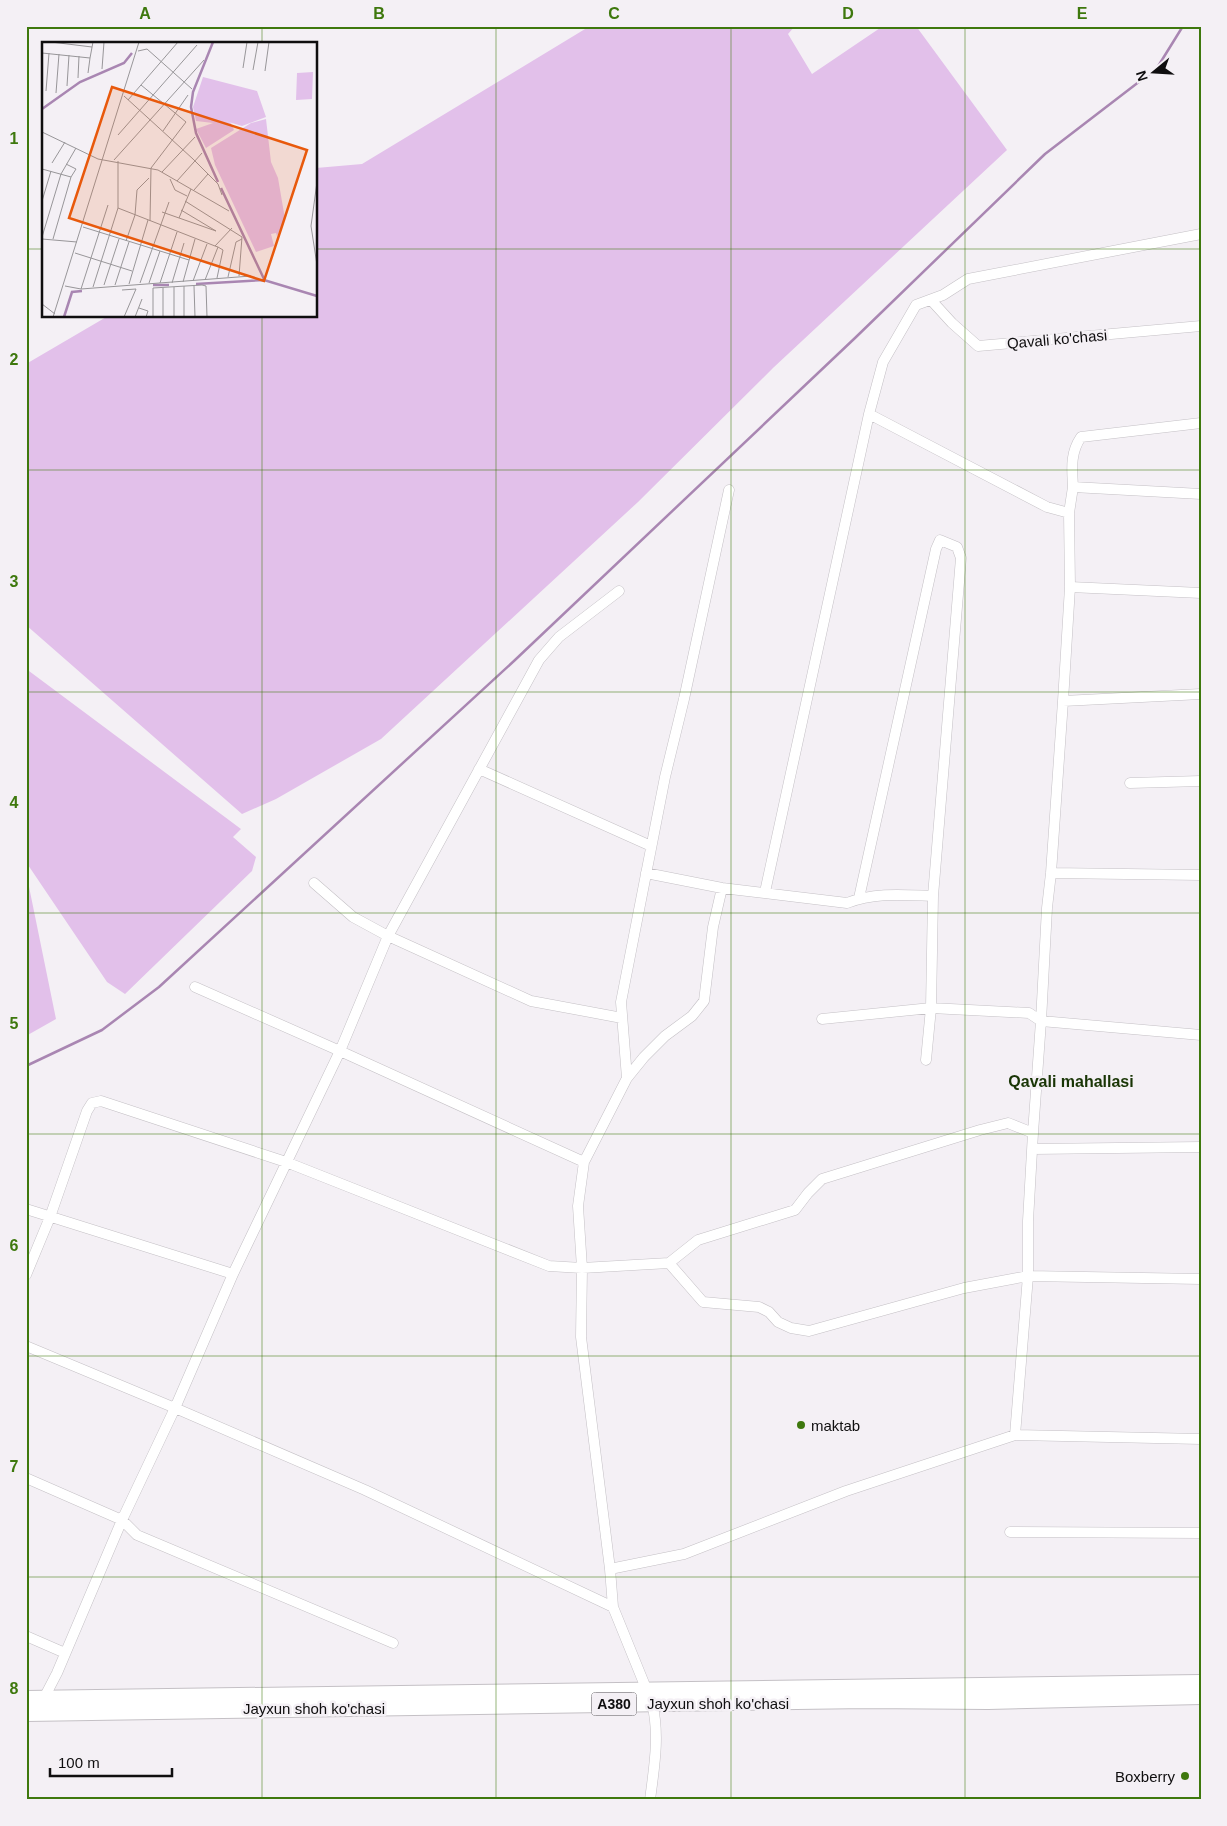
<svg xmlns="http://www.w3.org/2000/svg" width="1227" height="1826" font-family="Helvetica,sans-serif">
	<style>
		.green { fill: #e2c0ea }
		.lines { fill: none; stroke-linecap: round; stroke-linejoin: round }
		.stream { stroke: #a986b2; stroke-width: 2.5 }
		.minor-casing { stroke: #c4c0c5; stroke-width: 11 }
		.trunk-casing { stroke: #c4c0c5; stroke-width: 18 }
		.minor { stroke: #fff; stroke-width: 10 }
		.trunk { stroke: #fff; stroke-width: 16 }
		.grid { fill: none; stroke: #3e780d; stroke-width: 1; stroke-opacity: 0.55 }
		.poi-dot { fill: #3e780d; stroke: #f4f0f5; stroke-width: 2 }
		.labels { text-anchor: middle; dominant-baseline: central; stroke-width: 5; stroke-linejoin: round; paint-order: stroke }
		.shield { fill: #f4f0f5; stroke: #545254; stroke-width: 1 }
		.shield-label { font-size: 14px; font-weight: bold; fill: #0f0e0f }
		.street-label { font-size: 15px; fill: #0f0e0f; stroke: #f4f0f5 }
		.poi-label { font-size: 15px; fill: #0f0e0f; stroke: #f4f0f5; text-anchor: start }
		.neighbourhood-label { font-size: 16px; font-weight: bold; fill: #193505; stroke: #f4f0f5 }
		.inset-river { fill: none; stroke: #a986b2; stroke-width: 2.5 }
		.inset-road { fill: none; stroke: #989699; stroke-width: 1 }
		.view { fill: #e8590c; fill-opacity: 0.15; stroke: #e8590c; stroke-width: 2.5 }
		.inset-edge { fill: none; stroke: #0f0e0f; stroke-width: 2.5 }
		.neatline { fill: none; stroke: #3e780d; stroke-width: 2 }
		.grid-label { font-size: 16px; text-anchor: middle; font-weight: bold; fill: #3e780d }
	</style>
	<rect width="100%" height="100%" fill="#f4f0f5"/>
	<path class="green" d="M590 26H795L788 34 812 74 883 26H916L1007 150 773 368 638 502 381 739 276 799 242 814 26 625V364L108 316H316V168L362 164Z
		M29 671 241 829 233 837 256 857 252 871 125 994 107 982 26 862V674Z
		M26 872 56 1019 26 1036Z"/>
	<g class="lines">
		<path class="stream" d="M26 1066 102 1030 159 987 515 660 855 338 1045 154 1157 68 1183 26"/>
		<g class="minor-casing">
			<path id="minor" d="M931 300 952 323 978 346 1201 326
				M869 414 1047 507 1069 513 1070 587 1063 701 1051 873 1047 908 1041 1021 1033 1133 1028 1221V1276L1015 1435
				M1073 487C1072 469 1070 453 1081 437L1201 423
				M1069 513 1073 487 1201 494
				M1070 587 1201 593
				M1063 701 1201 694
				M479 769 651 846
				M1130 783 1201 781
				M646 873 722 888 847 903C875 892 904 895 933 896
				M1051 873 1201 875
				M314 883 353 917 388 936 531 1001 622 1018
				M765 892 869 414 883 362 916 305 943 295 968 279 1201 234
				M859 898 936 549 940 540 957 547 961 558 933 896 931 1008 926 1060
				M195 987 340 1051 584 1162
				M822 1019 931 1008 1029 1013 1041 1021 1201 1035
				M627 1078 644 1057 665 1036 692 1016 704 1001 713 927 722 888
				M1033 1149 1201 1147
				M26 1209 233 1274
				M669 1263 703 1302 759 1307 769 1312 778 1322 791 1328 809 1331 964 1288 1028 1276 1201 1279
				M26 1275 50 1217 87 1111 92 1103 101 1101 286 1162 549 1266 582 1268 669 1263 698 1240 795 1210 808 1193 822 1179 980 1130 1008 1123 1033 1133
				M26 1346 175 1408 365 1490 613 1607
				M26 1478 122 1520 137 1535 393 1643
				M1010 1532 1201 1533
				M610 1569 684 1554 846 1491 1015 1435 1201 1439
				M26 1636 65 1653
				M44 1698 57 1673 122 1520 175 1408 233 1274 340 1051 388 936 539 660 559 637 619 591
				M650 1800C654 1768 660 1735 652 1703L613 1607 610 1569 581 1337 582 1268 578 1206 584 1162 627 1078 621 1002 665 777 684 699 729 490"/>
		</g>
		<g class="trunk-casing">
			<path id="trunk" d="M26 1699 1201 1683
				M26 1713 866 1700 988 1701 1201 1696"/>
		</g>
		<use href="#minor" class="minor"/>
		<use href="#trunk" class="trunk"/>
	</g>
	<path class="grid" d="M262 26V44M496 26V1800M731 26V1800M965 26V1800M26 249H44M316 249H1201M262 316V1800M26 470H1201M26 692H1201M26 913H1201M26 1134H1201M26 1356H1201M26 1577H1201"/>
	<g class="poi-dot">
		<circle cx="801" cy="1425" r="5"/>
		<circle cx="1185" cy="1776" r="5"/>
	</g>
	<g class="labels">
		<rect class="shield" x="591.5" y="1692.5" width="45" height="23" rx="4"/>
		<g class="shield-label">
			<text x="614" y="1704">A380</text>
		</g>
		<g class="street-label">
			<text transform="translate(1057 339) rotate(-5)">Qavali ko'chasi</text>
			<text x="718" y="1703">Jayxun shoh ko'chasi</text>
			<text x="314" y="1708">Jayxun shoh ko'chasi</text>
		</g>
		<g class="poi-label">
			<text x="811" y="1425">maktab</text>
			<text x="1175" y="1776" text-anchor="end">Boxberry</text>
		</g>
		<g class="neighbourhood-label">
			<text x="1071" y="1081">Qavali mahallasi</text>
		</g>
	</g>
	<g transform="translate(42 42)">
		<rect width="275" height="275" fill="#f4f0f5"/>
		<path d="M271 30 270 57 254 58 255 31ZM161 35 215 49 224 75 200 84 180 78 189 81 192 88 164 106 154 87 171 81 154 79 151 65ZM224 77 229 120 236 136 243 177 235 194 234 191 229 192 232 204 214 210 173 123 169 106 209 81Z" fill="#e2c0ea"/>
		<path class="inset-river" d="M171 0 151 50 149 65 154 91 176 140M0 67 38 40 82 21 90 11M179 146 222 237M154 242 222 238 275 254M111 243H127M22 275 30 250 40 249"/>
		<path class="inset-road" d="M9 0 50 5M275 8V25M96 9 105 7 150 47M0 11 48 16 51 0M201 26 205 0M60 27 62 0M211 28 216 0M223 29 227 0M46 31 48 16M36 36 37 14M99 43 144 80 109 126 108 179M25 44 27 13M4 49 7 11M14 51 17 12M82 54 151 117 176 142 180 153M86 58 136 0M121 89 146 53M0 90 56 117 116 128 187 169M76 93 155 3M72 118 162 18M10 121 23 100M0 127 29 135M120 130 153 95M128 137 133 148 145 154M135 139 160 111M275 140 269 184 275 223M152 148 166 132M0 159 9 129M143 159 200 195 197 234M76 166 173 204 190 186M120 170 174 189 139 168M137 176 149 147M41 185 147 218M0 195 19 132 34 106M0 197 35 200M11 197 29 135 34 127 24 122M84 199 93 173 95 148 107 136M33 211 90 229M186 235 194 200 200 197M175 236 181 208 176 205M163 238 176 205 173 204M151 239 165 202M141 240 153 197M98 241 127 160M107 241 118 209M118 241 135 190M130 241 142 201M87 242 106 178M62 243 77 197M73 243 87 200M23 244 39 247 209 234M142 244V275M152 244 153 275M51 245 76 166V119M132 245V275M121 246V275M39 247 66 163M80 248 94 247 82 275M0 262 13 272M97 266 106 269 104 275M11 275 97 0M93 275 100 257M111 275V246L160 243 164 244 165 275"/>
		<path class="view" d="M70 45 265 108 222 239 27 176Z"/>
		<rect width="275" height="275" class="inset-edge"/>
	</g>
	<rect width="1227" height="1826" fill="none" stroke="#f4f0f5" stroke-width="55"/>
	<g transform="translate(1154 72) rotate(252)" stroke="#f4f0f5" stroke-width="4" paint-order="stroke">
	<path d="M0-4L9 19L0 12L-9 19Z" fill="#0f0e0f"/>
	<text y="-8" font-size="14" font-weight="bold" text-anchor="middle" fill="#0f0e0f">N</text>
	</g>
	<path d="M50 1768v8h122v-8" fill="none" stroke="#0f0e0f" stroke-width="2.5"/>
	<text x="58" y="1768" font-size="15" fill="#0f0e0f" stroke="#f4f0f5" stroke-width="4" paint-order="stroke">100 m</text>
	<rect x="28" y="28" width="1172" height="1770" class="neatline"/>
	<g class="grid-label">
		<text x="145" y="19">A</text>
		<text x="379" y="19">B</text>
		<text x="614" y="19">C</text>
		<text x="848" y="19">D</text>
		<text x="1082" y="19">E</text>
		<text x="14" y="144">1</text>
		<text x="14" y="365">2</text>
		<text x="14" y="587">3</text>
		<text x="14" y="808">4</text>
		<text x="14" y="1029">5</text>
		<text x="14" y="1251">6</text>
		<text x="14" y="1472">7</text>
		<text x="14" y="1694">8</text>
	</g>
</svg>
